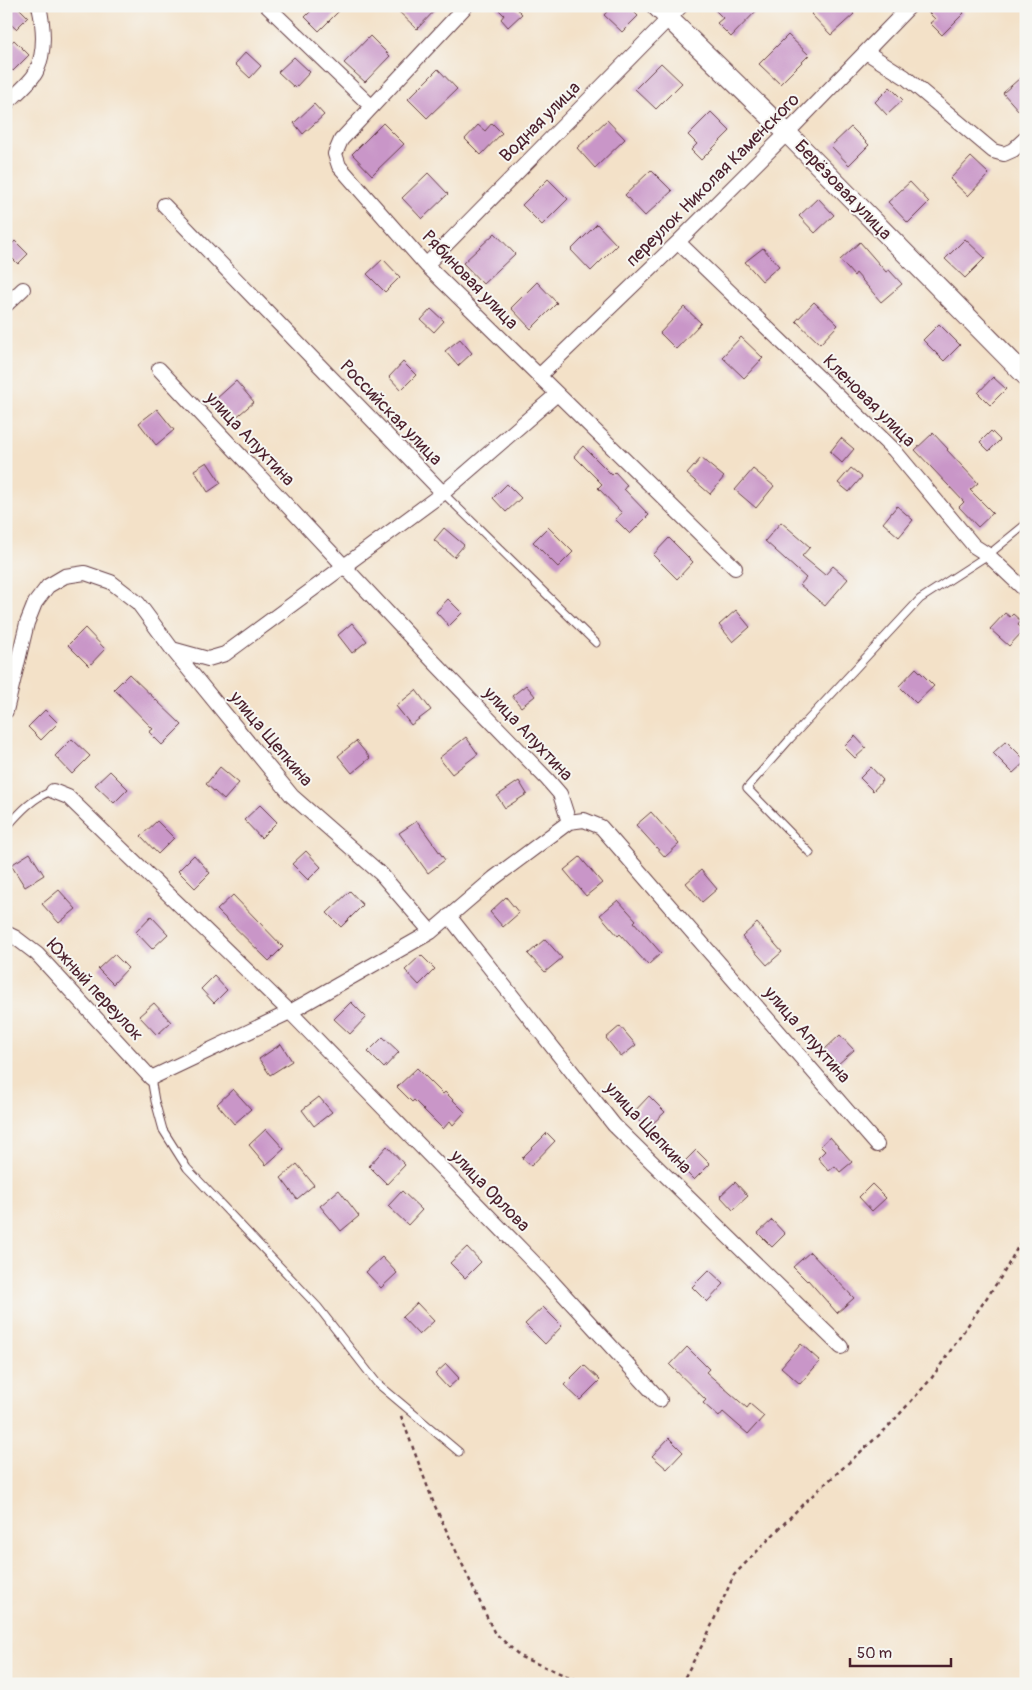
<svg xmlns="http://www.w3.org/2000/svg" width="1032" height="1690" font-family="Pangolin,sans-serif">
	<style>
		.building { fill: #c996c8 }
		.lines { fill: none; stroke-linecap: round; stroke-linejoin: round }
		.service-casing { stroke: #633c43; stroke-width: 9 }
		.minor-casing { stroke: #633c43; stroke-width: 16 }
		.secondary-casing { stroke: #633c43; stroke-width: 21 }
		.path { stroke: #633c43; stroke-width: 2.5; stroke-dasharray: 4 4; stroke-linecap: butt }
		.service { stroke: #fff; stroke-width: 7 }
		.minor { stroke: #fff; stroke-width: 14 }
		.secondary { stroke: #fff; stroke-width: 19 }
		.labels { text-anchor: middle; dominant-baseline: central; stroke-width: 4; stroke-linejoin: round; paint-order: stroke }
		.street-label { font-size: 18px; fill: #4a1f2b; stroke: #f6f6f2 }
	</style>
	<rect width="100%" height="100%" fill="#f6f6f2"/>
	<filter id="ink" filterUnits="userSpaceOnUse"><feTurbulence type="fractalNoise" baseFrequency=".02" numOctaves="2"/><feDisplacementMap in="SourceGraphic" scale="10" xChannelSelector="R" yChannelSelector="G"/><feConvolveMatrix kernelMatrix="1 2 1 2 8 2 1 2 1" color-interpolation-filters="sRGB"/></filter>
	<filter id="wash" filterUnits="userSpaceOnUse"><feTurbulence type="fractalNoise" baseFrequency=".0096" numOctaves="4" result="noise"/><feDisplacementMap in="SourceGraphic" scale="20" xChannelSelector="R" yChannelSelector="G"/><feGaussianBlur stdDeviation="1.12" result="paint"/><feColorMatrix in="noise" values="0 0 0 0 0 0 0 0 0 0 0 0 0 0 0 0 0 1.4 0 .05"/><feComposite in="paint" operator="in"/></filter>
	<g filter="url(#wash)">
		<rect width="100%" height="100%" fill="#f3e1c8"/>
		<g id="blocks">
			<path class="building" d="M6 6H17L28 17 16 29 6 20Z
				M316 6H344L319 31 305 17Z
				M393 6H439L417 29Z
				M495 6H514L522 14 508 27 501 19 504 15Z
				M612 6H628L638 16 622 32 604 15Z
				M711 6H761L731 37 717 23 723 18Z
				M819 6H847L854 14 831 35 811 14Z
				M922 6H958L964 13 942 35 930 23 935 19Z
				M788 35 809 55 780 84 759 64Z
				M370 36 390 56 365 82 344 63Z
				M14 40 29 55 13 71 6 64V47Z
				M246 52 261 66 250 78 235 64Z
				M294 57 310 72 295 88 278 72Z
				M661 63 682 83 656 109 635 89Z
				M438 69 457 89 427 118 408 99Z
				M1020 78 1026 85V105L1019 111 1003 93Z
				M890 87 903 100 887 115 875 102Z
				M314 104 324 115 303 134 294 123Z
				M711 112 730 131 701 160 691 150 697 144 688 135Z
				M607 120 625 139 595 168 577 148Z
				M383 123 404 144 372 175 352 154Z
				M492 123 502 133 481 155 465 139 478 125 485 131Z
				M851 127 869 145 849 165 831 146Z
				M971 157 989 174 968 196 950 179Z
				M651 170 672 191 645 216 625 195Z
				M428 173 448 194 422 219 402 198Z
				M548 179 568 199 542 225 522 205Z
				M910 182 929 202 908 223 888 202Z
				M818 198 834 215 815 233 799 216Z
				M597 224 617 245 591 271 571 250Z
				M495 233 515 254 483 284 463 263Z
				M965 239 985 258 965 278 945 259Z
				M15 241 28 254 18 264 6 252V250Z
				M860 242 886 272 889 270 902 284 881 302 856 273 854 276 840 260Z
				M763 248 779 266 762 281 745 262Z
				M383 259 400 277 385 292 367 274Z
				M537 282 557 303 531 329 511 308Z
				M814 302 838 325 820 344 796 321Z
				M684 307 701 323 676 349 660 333Z
				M431 309 444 321 434 332 421 320Z
				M939 324 960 345 944 361 923 340Z
				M741 337 763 358 744 378 722 357Z
				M460 339 472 353 458 366 445 351Z
				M403 362 416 375 401 390 389 377Z
				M993 377 1006 389 990 405 978 393Z
				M236 381 254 402 234 419 216 399Z
				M157 409 174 430 156 445 139 423Z
				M991 431 1000 440 989 451 980 442Z
				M933 433 948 449 947 450 978 483 970 490 993 513 978 527 959 507 964 502 915 450Z
				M841 438 854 449 842 463 830 452Z
				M583 446 612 475 615 472 627 485 624 489 649 515 630 534 615 519 622 513 598 488 602 484 574 456Z
				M701 458 724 477 710 494 687 474Z
				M207 462 221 483 208 492 194 470Z
				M851 468 862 477 849 492 838 483Z
				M753 469 774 486 756 508 735 490Z
				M507 484 521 498 506 512 493 498Z
				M897 506 913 520 899 537 883 523Z
				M781 522 810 547 802 556 825 575 833 566 848 579 825 606 800 585 806 578 765 541Z
				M548 527 573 552 558 567 533 542Z
				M444 528 464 545 454 557 434 540Z
				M669 538 693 562 677 579 653 555Z
				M448 599 462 613 449 626 436 612Z
				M736 610 750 627 733 642 719 625Z
				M1005 613 1010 617 1013 614 1021 621 1018 625 1024 630 1009 646 990 629Z
				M352 623 367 641 352 653 338 635Z
				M85 628 105 649 89 666 68 645Z
				M916 668 934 686 916 703 899 686Z
				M129 674 182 725 162 745 149 732 153 729 114 689Z
				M526 685 535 696 521 707 512 696Z
				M416 690 431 710 411 725 396 706Z
				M45 710 58 723 41 740 28 727Z
				M855 736 866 748 855 758 844 747Z
				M466 737 478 754 452 774 439 758Z
				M72 739 90 756 72 774 55 756Z
				M356 741 370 758 352 773 338 756Z
				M1006 741 1026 761 1013 773 993 753Z
				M220 767 239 783 224 800 206 784Z
				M871 767 883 780 873 791 860 778Z
				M110 771 128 789 114 803 95 785Z
				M519 781 527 794 505 808 497 796Z
				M260 805 277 822 261 838 244 820Z
				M651 812 679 844 665 857 636 825Z
				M157 821 174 838 158 854 141 836Z
				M417 821 445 860 428 873 399 833Z
				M306 851 321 867 308 880 292 864Z
				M30 853 44 875 25 887 11 865Z
				M194 855 210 873 195 888 178 871Z
				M580 857 602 883 586 896 564 870Z
				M701 870 717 889 702 902 686 883Z
				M59 890 76 909 59 923 42 904Z
				M350 891 363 905 341 927 327 913Z
				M233 895 283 947 269 961 217 910Z
				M506 897 519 913 503 927 490 912Z
				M618 900 636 920 634 922 661 953 648 965 620 934 618 936 600 915Z
				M151 916 168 934 152 949 136 932Z
				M757 923 782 952 767 965 742 937Z
				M545 939 562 958 545 972 528 954Z
				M114 954 128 968 113 984 98 969Z
				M421 955 435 969 419 985 405 970Z
				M214 976 227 990 214 1003 201 989Z
				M351 1002 366 1017 350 1034 334 1019Z
				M154 1003 171 1022 157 1035 139 1016Z
				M620 1026 636 1045 621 1057 606 1038Z
				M840 1035 854 1050 837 1065 824 1050Z
				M383 1037 399 1052 384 1068 368 1052Z
				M281 1044 292 1061 270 1075 259 1059Z
				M417 1068 443 1094 445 1092 465 1112 453 1125 450 1121 443 1129 414 1100 412 1102 397 1087Z
				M233 1089 251 1109 234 1124 217 1104Z
				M649 1096 665 1112 647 1129 632 1114Z
				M319 1097 332 1112 314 1126 302 1110Z
				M266 1129 284 1149 266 1165 249 1145Z
				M547 1133 555 1141 531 1166 522 1158Z
				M830 1137 852 1162 840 1172 835 1166 829 1171 818 1158 825 1151 820 1146Z
				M387 1146 405 1165 387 1184 369 1166Z
				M696 1150 710 1164 694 1180 680 1166Z
				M297 1164 314 1185 297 1199 281 1178Z
				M735 1182 748 1196 733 1210 720 1196Z
				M872 1184 886 1198 872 1211 859 1197Z
				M339 1190 359 1216 341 1231 320 1206Z
				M402 1191 422 1210 408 1225 388 1206Z
				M772 1220 785 1234 772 1247 758 1233Z
				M467 1247 481 1262 465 1278 450 1263Z
				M810 1252 854 1298 837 1313 808 1280 807 1281 793 1267Z
				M382 1257 397 1273 381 1288 366 1272Z
				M709 1270 724 1284 707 1302 692 1287Z
				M417 1303 434 1321 419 1335 402 1317Z
				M543 1307 562 1326 545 1344 525 1324Z
				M801 1344 820 1361 800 1384 781 1367Z
				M687 1347 709 1369 706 1372 747 1408 750 1404 764 1416 748 1434 723 1412 719 1417 703 1403 706 1400 670 1365Z
				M446 1364 459 1378 448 1388 435 1374Z
				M584 1365 600 1380 580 1400 564 1385Z
				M669 1438 683 1452 667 1469 652 1456Z"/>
		</g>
	</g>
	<g filter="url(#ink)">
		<use href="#blocks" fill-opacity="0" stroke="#633c43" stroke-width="1"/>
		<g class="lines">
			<g class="service-casing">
				<path id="service" d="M443 493 596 643
					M6 828C20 812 33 797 53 791
					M810 853 747 788 790 739 920 599 988 555 1026 524
					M151 1078 155 1101 163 1130 187 1168 318 1307 377 1383 459 1452"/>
			</g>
			<g class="minor-casing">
				<path id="minor" d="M267 6 372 107
					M466 6 341 140 335 154 339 166 426 265 735 568
					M866 52 905 77 993 151 1004 154 1013 150 1026 138
					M6 104C14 96 32 81 36 72 46 51 44 28 39 6
					M164 205 443 493
					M678 242 894 450 974 546 988 555 1026 591
					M426 265 681 6
					M6 305 23 289
					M159 369 433 661 547 779 560 794 569 822
					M539 376 678 242 787 133 910 6
					M172 649 208 659 225 654 443 493 557 394
					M6 711 27 623 35 603 48 586 65 576 85 573 111 582 138 603 172 649 292 796 381 874 431 932
					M53 791 68 797 290 1012 544 1273 660 1400
					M569 822 584 820 601 827 877 1145
					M449 916 614 1125 841 1347
					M6 933 16 938 37 954 151 1078 290 1012 431 932 494 878 569 822"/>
			</g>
			<g class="secondary-casing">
				<path id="secondary" d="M656 6 787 133 1026 376"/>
			</g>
			<path class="path" d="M401 1416 434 1504 494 1632 521 1657 586 1684
				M681 1684 705 1640 734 1575 803 1504 887 1428 931 1379 1003 1274 1026 1232"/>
			<use href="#service" class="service"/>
			<use href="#minor" class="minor"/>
			<use href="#secondary" class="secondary"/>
		</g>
	</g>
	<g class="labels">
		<g class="street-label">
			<text transform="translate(540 122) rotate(-45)">Водная улица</text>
			<text transform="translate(713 180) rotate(-45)">переулок Николая Каменского</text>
			<text transform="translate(843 190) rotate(46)">Берёзовая улица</text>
			<text transform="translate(470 280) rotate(46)">Рябиновая улица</text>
			<text transform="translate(869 401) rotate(45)">Кленовая улица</text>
			<text transform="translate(391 413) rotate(46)">Российская улица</text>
			<text transform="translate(250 439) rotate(47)">улица Апухтина</text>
			<text transform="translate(528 734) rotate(47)">улица Апухтина</text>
			<text transform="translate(271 739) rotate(50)">улица Щепкина</text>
			<text transform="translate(95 990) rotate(47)">Южный переулок</text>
			<text transform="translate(807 1035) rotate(49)">улица Апухтина</text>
			<text transform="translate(648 1128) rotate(47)">улица Щепкина</text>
			<text transform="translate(490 1191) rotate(46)">улица Орлова</text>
		</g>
	</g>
	<rect width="1032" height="1690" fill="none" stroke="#f6f6f2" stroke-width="25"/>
	<path d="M850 1658v8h101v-8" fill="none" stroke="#4a1f2b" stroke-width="2.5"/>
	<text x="857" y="1658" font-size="15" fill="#4a1f2b" stroke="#f6f6f2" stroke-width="4" paint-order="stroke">50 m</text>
</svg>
